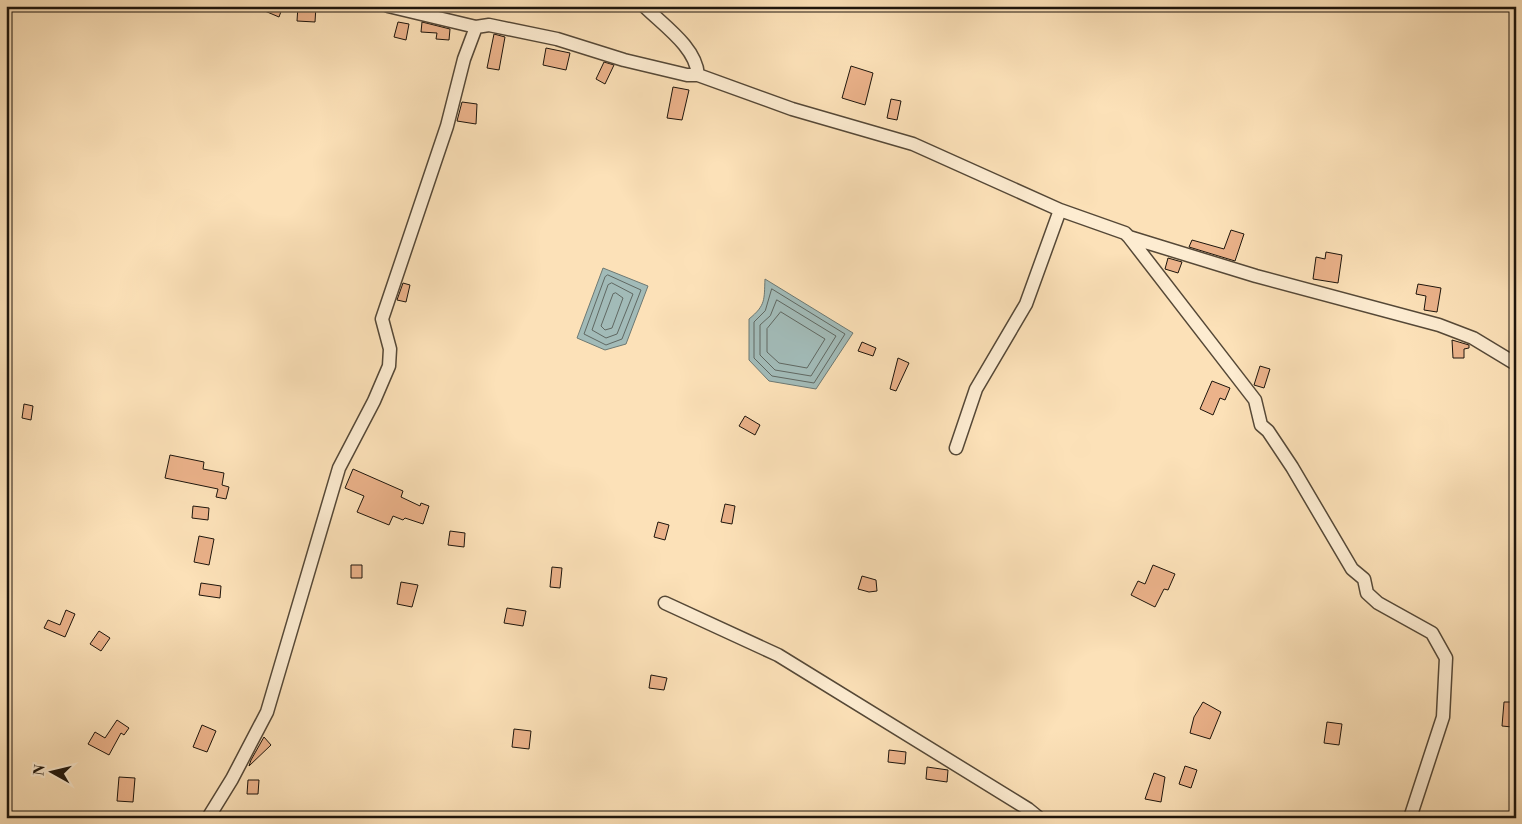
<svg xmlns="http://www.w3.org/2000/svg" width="1522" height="824" font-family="'Libre Bodoni',serif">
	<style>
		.water { fill: #a2bbb8; stroke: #6d7973 }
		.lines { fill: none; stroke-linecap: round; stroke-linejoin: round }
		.shore { stroke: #606862; stroke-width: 1 }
		.building { fill: #ebb28a; stroke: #1d150c }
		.street-casing { stroke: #554837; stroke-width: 15 }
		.street { stroke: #fdecd1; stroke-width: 12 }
	</style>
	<rect width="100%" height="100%" fill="#fce1b8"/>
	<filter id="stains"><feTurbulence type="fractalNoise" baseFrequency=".004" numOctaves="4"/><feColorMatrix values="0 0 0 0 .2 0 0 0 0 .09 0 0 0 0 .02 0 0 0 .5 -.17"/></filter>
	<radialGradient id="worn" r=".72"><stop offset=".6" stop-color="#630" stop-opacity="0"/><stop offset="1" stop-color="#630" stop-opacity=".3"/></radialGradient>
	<path class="water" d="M603 268 648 286 626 344 605 350 577 338Z
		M765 279 853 333 816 389 769 381 749 360V319C766 305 764 300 765 279Z"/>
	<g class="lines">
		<path class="shore" d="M608 275 641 290 622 339 606 345 584 334 605 277Z
			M612 283 633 294 617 334 606 338 592 330 608 285Z
			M772 289 845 334 814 383 772 376 754 358V322L765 311Z
			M616 293 623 298 612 328 605 330 601 326 613 294Z
			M777 300 836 336 811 376 775 370 760 355V325L770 316Z
			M781 312 825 339 807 368 779 363 767 352V329Z"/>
	</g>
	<path class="building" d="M253 6H283L279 17Z
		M298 6H316L315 22 297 21Z
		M398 22 409 24 406 40 394 37Z
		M422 22 450 29 449 40 436 39 437 33 421 32Z
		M494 34 505 37 499 70 487 68Z
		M546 48 570 53 566 70 543 65Z
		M604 62 614 65 605 84 596 79Z
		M851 66 873 73 865 105 842 98Z
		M673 87 689 90 682 120 667 118Z
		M891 99 901 101 897 120 887 118Z
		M462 102 477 104 476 124 457 121Z
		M1231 230 1244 234 1235 261 1189 247 1192 240 1224 249Z
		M1326 252 1342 255 1338 283 1313 279 1316 257 1325 259Z
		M1168 258 1182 262 1178 273 1165 269Z
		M403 283 410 285 406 302 397 300Z
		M1418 284 1441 288 1437 312 1424 310 1426 296 1416 294Z
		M1452 340 1469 345V348L1464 349V358H1453Z
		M862 342 876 348 873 356 858 351Z
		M898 358 909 363 896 391 890 389Z
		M1260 366 1270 369 1264 388 1254 385Z
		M1212 381 1230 388 1225 400 1220 398 1213 415 1200 409Z
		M24 404 33 406 31 420 22 418Z
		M745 416 760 425 755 435 739 426Z
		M170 455 204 462 203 469 224 473 222 485 229 487 226 499 216 497 218 489 165 478Z
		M353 469 403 491 401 497 420 506 421 503 429 506 423 524 405 518 403 520 393 516 389 525 357 512 364 496 345 488Z
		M725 504 735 506 732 524 721 522Z
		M193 506 209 508 208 520 192 518Z
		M658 522 669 525 665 540 654 537Z
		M450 531 465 533 464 547 448 545Z
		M199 536 214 539 209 565 194 562Z
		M351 565H362V578H351Z
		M1153 565 1175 574 1168 590 1164 589 1155 607 1131 595 1138 581 1145 584Z
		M552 567 562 568 560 588 550 587Z
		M862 576 876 580 877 591 869 592 858 589Z
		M401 582 418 585 412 607 397 604Z
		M201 583 221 586 220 598 199 595Z
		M507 608 526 611 523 626 504 623Z
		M66 610 75 614 65 637 44 628 48 620 60 625Z
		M99 631 110 638 101 651 90 644Z
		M651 675 667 678 664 690 649 688Z
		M1203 702 1221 712 1210 739 1190 733 1194 717Z
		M1504 702H1514L1512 727 1502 726Z
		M117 720 129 728 124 735 121 733 109 755 88 744 95 732 105 738Z
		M1327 722 1342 724 1339 745 1324 743Z
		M202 725 216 731 207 752 193 747Z
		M514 729 531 731 529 749 512 747Z
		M264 737 271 745 249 766 251 760Z
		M889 750 906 752 905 764 888 762Z
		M1185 766 1197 770 1191 788 1179 784Z
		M927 767 948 770 947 782 926 779Z
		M1154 773 1165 777 1161 802 1145 799Z
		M119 777 135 778 133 802 117 801Z
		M248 780H259L258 794H247Z"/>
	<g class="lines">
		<g class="street-casing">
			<path id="street" d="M388 6 476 27 489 25 557 39 624 60 687 75H698L792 109 913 144 1060 210 1125 233 1129 237 1256 276 1439 325 1473 338 1516 364
				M644 6C663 25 696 47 698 75
				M1129 237 1255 400 1261 425 1268 431 1292 467 1352 569 1364 579 1367 593 1378 603 1432 633 1446 658 1443 717 1410 818
				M956 448 976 389 1026 304 1060 210
				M665 603 778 655 1028 809 1039 818
				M208 818 232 779 267 712 339 468 374 401 389 366 390 349 382 319 447 126 464 59 476 27"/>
		</g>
		<use href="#street" class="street"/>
	</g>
	<rect width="1522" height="824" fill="none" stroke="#fce1b8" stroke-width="25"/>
	<rect x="8" y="8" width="1507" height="809" fill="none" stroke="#1d150c" stroke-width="2.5"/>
	<rect x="12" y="12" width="1497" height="799" fill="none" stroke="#1d150c"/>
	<g transform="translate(52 772) rotate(278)" stroke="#fdecd1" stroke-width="4" paint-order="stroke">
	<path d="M0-4L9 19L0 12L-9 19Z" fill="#1d150c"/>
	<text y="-8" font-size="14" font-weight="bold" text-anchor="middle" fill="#1d150c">N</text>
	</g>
	<rect width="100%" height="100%" filter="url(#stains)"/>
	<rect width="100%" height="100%" fill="url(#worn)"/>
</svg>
